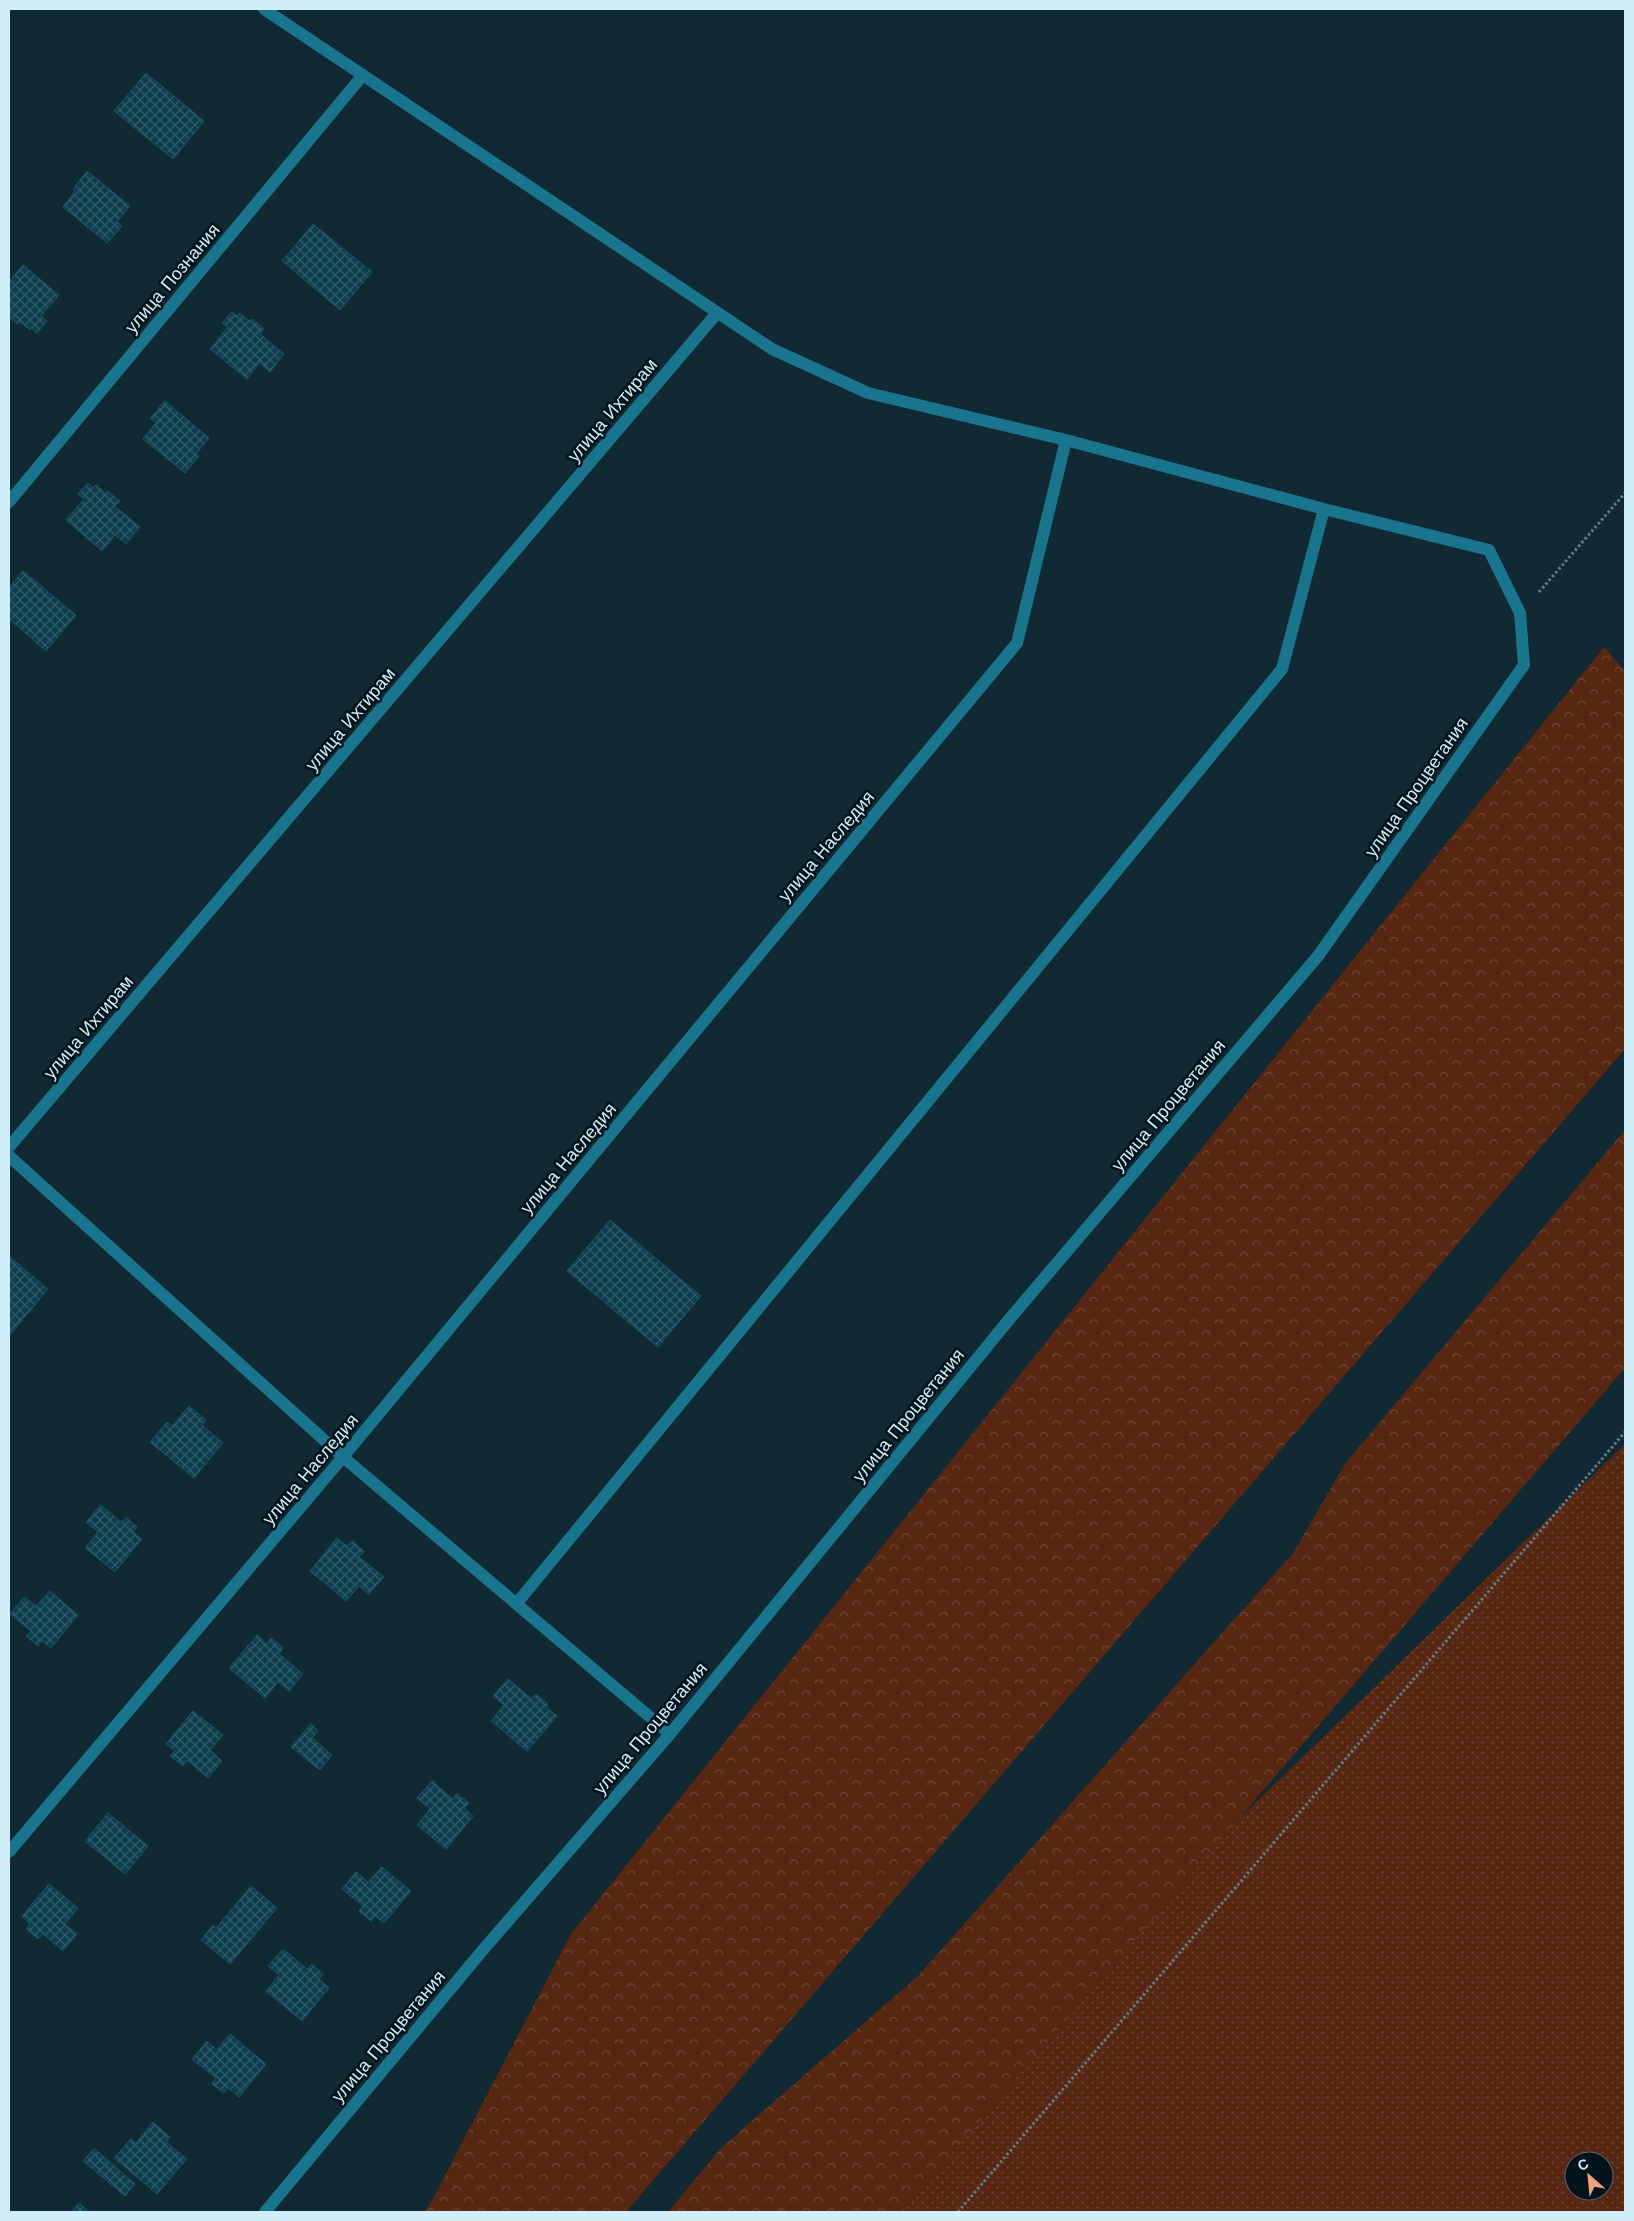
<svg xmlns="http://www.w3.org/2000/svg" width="1634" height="2221" font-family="'Work Sans',sans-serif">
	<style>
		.grass { fill: url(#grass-dots); fill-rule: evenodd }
		.forest { fill: url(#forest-crowns) }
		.building { fill: url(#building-cross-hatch); stroke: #125468 }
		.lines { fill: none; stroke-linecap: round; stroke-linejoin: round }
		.path { stroke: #617d87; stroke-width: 3; stroke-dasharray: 2.5 2.5; stroke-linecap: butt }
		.minor { stroke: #19748e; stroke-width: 12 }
		.labels { text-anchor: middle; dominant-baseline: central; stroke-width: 5; stroke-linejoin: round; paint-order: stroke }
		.street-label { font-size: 18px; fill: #d1effb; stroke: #00121a }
	</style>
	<defs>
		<pattern id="grass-dots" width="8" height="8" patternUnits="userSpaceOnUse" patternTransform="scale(1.25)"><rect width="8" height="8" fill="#582711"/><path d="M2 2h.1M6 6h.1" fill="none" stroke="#6f4735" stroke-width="1.8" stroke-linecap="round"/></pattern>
		<pattern id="forest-crowns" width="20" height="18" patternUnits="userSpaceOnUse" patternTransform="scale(1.25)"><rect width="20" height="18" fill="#582711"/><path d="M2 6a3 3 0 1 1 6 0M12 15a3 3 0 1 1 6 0" fill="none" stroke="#6f4735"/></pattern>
		<pattern id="building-cross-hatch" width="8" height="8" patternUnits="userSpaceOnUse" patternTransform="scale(1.25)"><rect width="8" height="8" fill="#0e3e4c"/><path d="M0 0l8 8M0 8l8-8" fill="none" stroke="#305a67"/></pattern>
	</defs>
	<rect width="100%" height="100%" fill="#102932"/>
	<path class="grass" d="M1625 1444V2212H834ZM1574 2161H1604V2191H1574Z"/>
	<path class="forest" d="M1604 647 1625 671V1049L626 2212H423L429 2206 571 1934Z
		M1625 1130V1368L902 2212H668L721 2148 918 1976 1294 1552 1344 1465Z"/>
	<path class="building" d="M146 73 204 121 173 159 114 111Z
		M87 171 130 206 117 222 122 226 107 243 63 207 75 191 73 189Z
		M313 224 372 272 340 310 282 261Z
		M23 265 59 295 41 316 47 321 37 333 32 328 30 330 20 322 17 324 9 317V279L10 280Z
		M232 312 237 316 239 313 250 321 252 319 264 329 260 334 284 354 270 372 259 363 247 379 210 349 228 327 222 323Z
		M165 401 209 438 196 454 199 456 185 473 143 439 156 423 150 418Z
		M88 483 93 488 96 485 106 494 108 491 120 501 115 506 140 527 126 544 115 535 102 551 66 520 84 499 78 494Z
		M23 571 76 615 46 651 9 619V588Z
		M610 1220 701 1296 658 1347 567 1271Z
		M10 1257 48 1289 9 1336V1259Z
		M189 1406 206 1420 202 1425 223 1443 194 1478 150 1442 167 1422 172 1426Z
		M101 1505 121 1522 126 1517 137 1527 133 1532 142 1539 115 1572 85 1548 98 1532 86 1522Z
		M337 1538 347 1546 352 1541 364 1551 359 1557 384 1577 369 1594 359 1586 346 1601 310 1571Z
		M50 1591 78 1615 51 1648 42 1641 38 1646 26 1636 31 1631 10 1614 24 1597 36 1606Z
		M257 1635 267 1644 271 1638 283 1648 279 1654 303 1674 289 1691 278 1682 265 1698 229 1668Z
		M508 1679 532 1699 536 1694 548 1704 546 1707 557 1716 527 1751 491 1721 504 1705 493 1696Z
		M193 1711 223 1735 210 1750 222 1761 208 1778 187 1760 183 1766 170 1756 175 1751 166 1744Z
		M311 1724 318 1731 312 1738 332 1755 320 1770 291 1747Z
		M432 1781 453 1799 457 1793 469 1803 464 1808 473 1816 446 1849 417 1825 430 1809 417 1798Z
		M108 1813 148 1846 125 1874 85 1841Z
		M382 1867 411 1891 384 1923 375 1916 371 1921 359 1911 363 1906 342 1889 356 1872 368 1882Z
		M49 1884 78 1908 65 1924 77 1934 63 1951 43 1934 38 1939 26 1929 30 1924 22 1916Z
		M251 1886 277 1908 230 1964 201 1940 213 1925 216 1928Z
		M283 1949 307 1969 312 1964 323 1974 319 1979 329 1988 302 2021 266 1991 279 1975 268 1966Z
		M230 2034 266 2064 239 2097 228 2088 224 2093 212 2084 216 2078 192 2059 207 2041 217 2050Z
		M153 2122 170 2137 166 2142 187 2159 157 2194 114 2158 131 2139 136 2143Z
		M94 2148 135 2184 125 2196 83 2161Z
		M79 2203 90 2212H71Z"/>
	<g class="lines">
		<path class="path" d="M1539 592 1625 493
			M958 2212 1625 1432"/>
		<path class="minor" d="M264 9 772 349 868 393 1066 440 1324 509 1489 550 1520 613 1524 665 1318 956 1012 1316 670 1734 482 1951 265 2212
			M9 502 363 75
			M9 1147 717 313
			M9 1156 343 1457 670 1734
			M517 1603 1282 669 1324 509
			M9 1852 343 1457 1017 643 1066 440"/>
	</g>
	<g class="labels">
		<g class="street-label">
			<text transform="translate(172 278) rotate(-50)">улица Познания</text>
			<text transform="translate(612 410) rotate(-50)">улица Ихтирам</text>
			<text transform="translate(350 719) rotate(-50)">улица Ихтирам</text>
			<text transform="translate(1416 787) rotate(-55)">улица Процветания</text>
			<text transform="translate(826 846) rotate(-50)">улица Наследия</text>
			<text transform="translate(88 1027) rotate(-50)">улица Ихтирам</text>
			<text transform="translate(1168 1105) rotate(-50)">улица Процветания</text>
			<text transform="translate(568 1158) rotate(-50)">улица Наследия</text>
			<text transform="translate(908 1415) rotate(-51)">улица Процветания</text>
			<text transform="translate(310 1469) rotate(-50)">улица Наследия</text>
			<text transform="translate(650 1728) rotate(-50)">улица Процветания</text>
			<text transform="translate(388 2036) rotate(-50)">улица Процветания</text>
		</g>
	</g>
	<rect width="1634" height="2221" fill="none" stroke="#d1effb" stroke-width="20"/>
	<g transform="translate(1589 2176) rotate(333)"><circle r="24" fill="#00121a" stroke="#546a74"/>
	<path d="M0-4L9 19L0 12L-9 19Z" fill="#f2a07f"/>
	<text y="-8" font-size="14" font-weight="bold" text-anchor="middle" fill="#d1effb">С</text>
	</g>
</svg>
